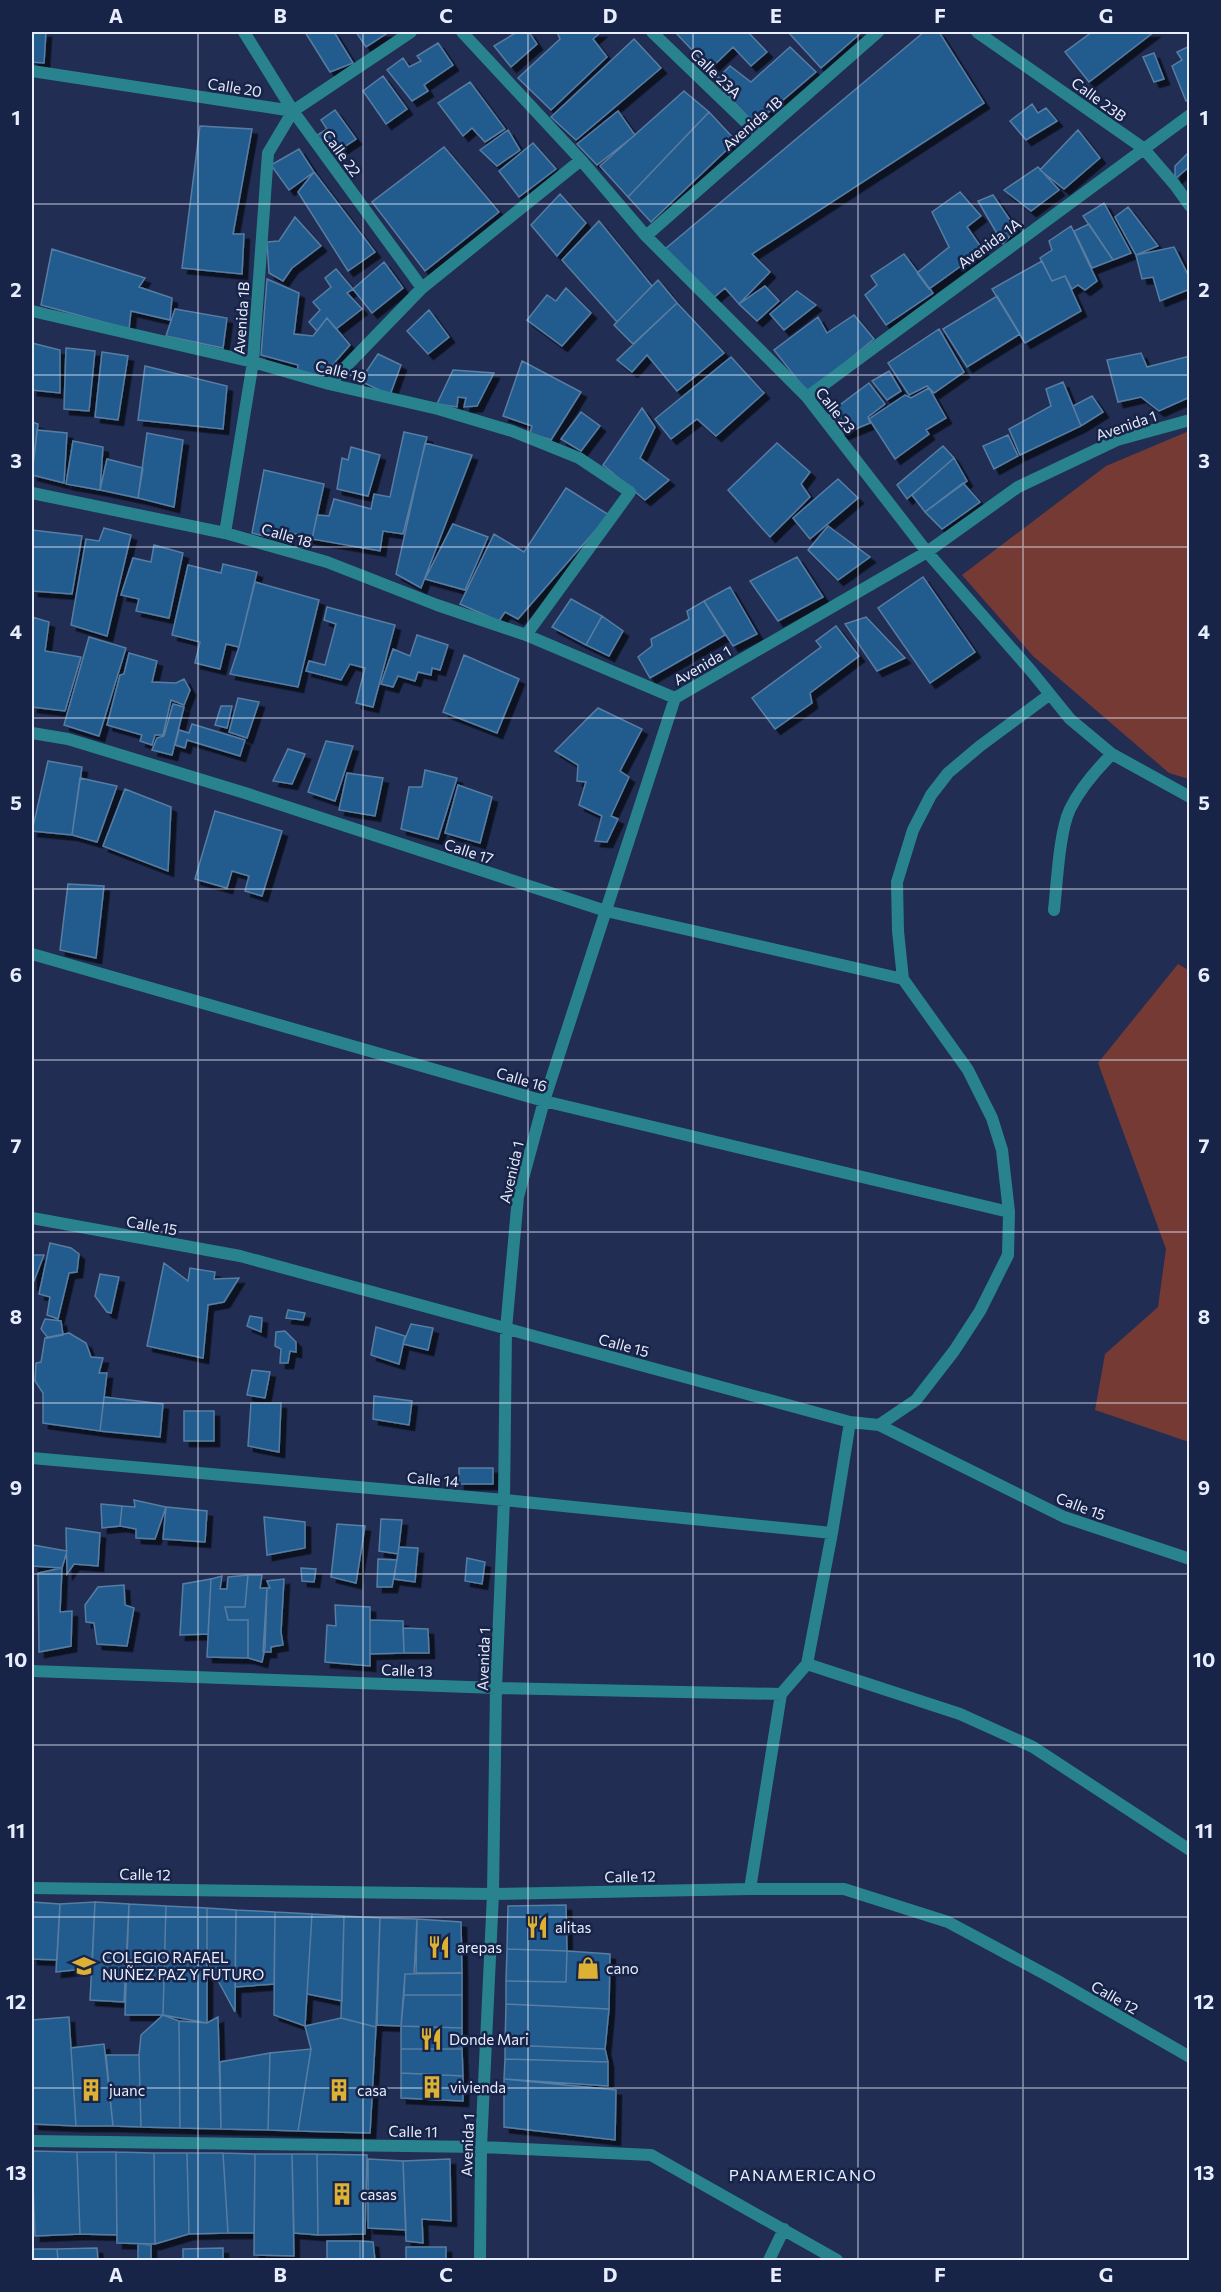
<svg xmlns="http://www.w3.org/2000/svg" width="1221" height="2292" font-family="Commissioner,sans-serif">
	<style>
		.green { fill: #753a33 }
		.building { fill: #215b8e; stroke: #587da2; stroke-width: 1.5; filter: url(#shadow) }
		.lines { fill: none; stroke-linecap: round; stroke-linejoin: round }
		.minor { stroke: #28838f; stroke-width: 12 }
		.grid { fill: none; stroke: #e7edfc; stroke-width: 1.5; stroke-opacity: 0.55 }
		.labels { text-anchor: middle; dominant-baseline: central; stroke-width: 5; stroke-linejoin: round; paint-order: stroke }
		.street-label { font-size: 15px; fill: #e7edfc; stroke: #182348 }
		.poi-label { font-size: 15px; fill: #e7edfc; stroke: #182348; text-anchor: start }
		.neighbourhood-label { font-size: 16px; letter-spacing: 1.5px; fill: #e7edfc; stroke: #182348 }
		.neatline { fill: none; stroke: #e7edfc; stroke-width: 2 }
		.grid-label { font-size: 20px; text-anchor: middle; font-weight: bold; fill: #e7edfc }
	</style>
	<defs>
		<filter id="shadow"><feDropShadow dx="5.5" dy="5.5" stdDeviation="0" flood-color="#0009"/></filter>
	</defs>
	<rect width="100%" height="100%" fill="#212d53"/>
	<path class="green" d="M1189 431V779L1169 773 1033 656 962 575 1106 466Z
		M1178 964 1190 971 1189 1442 1095 1410 1105 1354 1158 1307 1166 1249 1098 1063Z"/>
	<path class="building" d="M32 32H46L44 63 32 62Z
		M305 32H334L353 63 330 72Z
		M356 32H389L366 47Z
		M517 32H529L537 44 511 67 494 46Z
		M557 32H601L593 39 607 57 551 110 518 78 560 39Z
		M675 32H748L767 52 751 66 733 47 710 69Z
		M788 32H862L821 68Z
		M924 32H939L984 103 752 254 770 272 739 304 725 288 712 299 665 249Z
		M1092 32H1154L1089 82 1065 52Z
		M634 39 661 68 576 140 551 117Z
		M438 43 453 65 424 85 428 91 412 101 387 70 403 58 409 67 421 61 417 56Z
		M1190 46V99L1186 101 1172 66 1182 60 1177 52Z
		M790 47 816 72 755 124 714 82 730 66 751 82Z
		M1154 53 1164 79 1154 82 1143 57Z
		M383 76 407 109 386 124 363 91Z
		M470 82 505 129 485 142 472 128 463 136 438 103Z
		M684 91 709 112 628 197 600 166Z
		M1032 104 1038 113 1046 108 1057 121 1026 140 1010 121Z
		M335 110 356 139 338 151 316 136 327 129 321 120Z
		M618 111 635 135 597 165 577 144Z
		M709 112 736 141 651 222 628 197Z
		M200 126 252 129 233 234H244L242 274 182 268Z
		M508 130 520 150 497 166 480 150Z
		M1078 130 1100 158 1064 189 1040 170Z
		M533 143 556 169 519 197 499 171Z
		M444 147 499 212 425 271 372 202Z
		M299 149 314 172 289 190 271 165Z
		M1188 153 1190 166 1175 179V166Z
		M1038 167 1059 190 1031 211 1004 190Z
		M314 172 375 252 348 271 298 192Z
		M960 192 981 216 967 227 983 250 929 289 917 273 949 247 932 212Z
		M560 194 586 223 557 256 531 225Z
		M993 195 1016 229 1003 244 978 201Z
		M1104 203 1131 253 1113 260 1083 216Z
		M1128 207 1158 246 1136 255 1115 217Z
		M295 217 321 246 292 268 283 281 269 273 267 242 279 241Z
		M599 221 652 286 617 322 562 260Z
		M1089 224 1113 260 1092 268 1074 231Z
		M1071 226 1097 281 1085 290 1078 285 1072 289 1065 276 1052 281 1040 258 1052 250 1049 241Z
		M1174 247 1190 279V289L1160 301 1153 277 1142 279 1136 255Z
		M52 249 145 278 139 287 172 298 170 320 131 311 129 329 41 305Z
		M904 254 933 293 886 325 865 295 877 285 871 276Z
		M1042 261 1052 281 1065 276 1081 311 1025 343 992 289Z
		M384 262 403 288 372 313 353 289Z
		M336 269 353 289 347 293 362 309 336 329 327 318 317 331 309 322 320 310 313 302 331 287 325 278Z
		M267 279 299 293 294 334 313 336 327 318 350 345 321 378 297 373 298 365 261 355Z
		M658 280 677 303 633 344 614 325Z
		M765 286 779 301 757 321 739 304Z
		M566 288 591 313 562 346 527 320 547 295 556 301Z
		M797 291 816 305 784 330 770 314Z
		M997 296 1020 334 967 367 943 329Z
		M677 303 724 353 677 391 647 355 632 372 617 360Z
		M175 309 227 318 223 348 166 336Z
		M429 310 449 337 428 354 407 331Z
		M854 315 874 339 808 393 774 350 818 317 827 333Z
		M939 329 964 372 934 393 927 386 909 395 888 363Z
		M32 343 60 350V393L32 390Z
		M66 348 95 351 89 411 64 409Z
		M102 352 128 356 118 420 95 417Z
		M1141 353 1147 367 1190 356V397L1159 411 1141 397 1118 402 1107 360Z
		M378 354 401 365 390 395 360 381Z
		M731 357 764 393 716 436 697 419 671 439 655 419Z
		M522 361 581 392 551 440 530 433 532 426 503 416Z
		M145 366 227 386 223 429 138 420Z
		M453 370 494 373 477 406 464 407 466 398 458 397 457 407 437 404Z
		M889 371 901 391 887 400 872 381Z
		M1063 382 1081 426 1020 455 1009 429 1051 406 1046 389Z
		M869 383 885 404 868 417 870 423 843 434 828 414Z
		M929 388 946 418 926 430 929 434 895 459 869 419 905 395 911 398Z
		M1092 396 1103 412 1081 426 1073 406Z
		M642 408 655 427 640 458 669 480 645 500 603 465Z
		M581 412 600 426 581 451 561 439Z
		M32 422 38 424 32 475Z
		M37 430 67 433 64 483 32 475Z
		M404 432 427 437 403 534 383 531 380 551 312 539 317 515 329 516 334 499 371 509 374 494 390 497Z
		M147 433 183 440 174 507 138 498Z
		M1008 435 1018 456 994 469 983 446Z
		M73 441 103 447 100 490 66 484Z
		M425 443 472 455 421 588 396 574Z
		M777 443 810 472 801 484 810 497 770 537 728 490Z
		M943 446 954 458 907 499 897 485Z
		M351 447 380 455 368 496 337 489 342 458 348 460Z
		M954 458 967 481 925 512 912 495Z
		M107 459 143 468 138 498 100 490Z
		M264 470 324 484 312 539 289 532 287 542 252 533Z
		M838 479 858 498 810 539 793 518Z
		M963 483 980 502 942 529 925 512Z
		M566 488 609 515 518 619 505 612 499 621 460 604 494 534 524 552Z
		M453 524 488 537 465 590 425 579Z
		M828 526 870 557 838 580 808 550Z
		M104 528 131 535 107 636 71 625 86 539 99 541Z
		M32 530 82 536 72 594 33 591Z
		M154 545 183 553 169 618 136 611 139 599 121 595 133 558 151 562Z
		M797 557 823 597 778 621 750 581Z
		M223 564 257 572 239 647 226 644 220 669 195 663 200 642 172 635 188 565 221 573Z
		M923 577 975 652 930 683 878 608Z
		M255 582 319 600 298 687 230 674 239 647Z
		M730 587 757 634 733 646 704 601Z
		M571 599 602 616 586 645 552 627Z
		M704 601 725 635 650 678 638 657 652 646 651 639 689 619 687 611Z
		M327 607 395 625 373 707 356 703 365 668 350 664 341 680 306 671 309 661 325 665 336 624 324 620Z
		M602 616 623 631 609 656 586 645Z
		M32 617 49 622 45 651 81 657 65 711 32 707Z
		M866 617 905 658 877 671 845 624Z
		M836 626 859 656 810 693 812 703 775 729 752 698 821 647 816 641Z
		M417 635 448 645 440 670 432 668 431 675 418 672 415 681 398 676 393 687 381 684 393 649 410 656Z
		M89 637 126 648 99 736 64 725Z
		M129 653 157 661 152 682 176 683 184 679 190 690 184 705 171 700 163 735H155L152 745 140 741 142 735 107 725 120 675 124 674Z
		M464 655 519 679 497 733 443 712Z
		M238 698 259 702 247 738 229 732Z
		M173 704 184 707 172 755 152 750 157 738 164 736Z
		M221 706H232L227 728 215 725Z
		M598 708 642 729 620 771 629 777 611 816 618 819 607 842 595 841 602 816 579 805 586 782 577 781 578 765 555 751Z
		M192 724 245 740 240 756 187 740 185 748 175 745 179 730 189 733Z
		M326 741 353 746 335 801 308 792Z
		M288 749 305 754 292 784 273 781Z
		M48 761 82 767 72 835 32 831Z
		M425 770 457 778 438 839 401 829 409 787H422Z
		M347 773 383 778 375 816 339 810Z
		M80 778 117 786 97 842 72 835Z
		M458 785 492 797 480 843 445 833Z
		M125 789 171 807 168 871 103 846Z
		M215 811 282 831 262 896 245 891 249 876 232 871 227 888 195 879Z
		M68 884 104 886 96 958 60 950Z
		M50 1243 71 1248 79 1254 77 1272 69 1273 58 1319 47 1315 50 1297 39 1294Z
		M32 1255H44L32 1286Z
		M164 1263 188 1281 190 1268 215 1272 214 1279 239 1278 224 1302 208 1305 203 1358 147 1346Z
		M100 1274 119 1277 111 1313 107 1312 95 1296Z
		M288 1310 305 1313 303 1320 286 1318Z
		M250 1316 262 1318 261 1332 247 1326Z
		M45 1319 61 1321 63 1335 48 1338 41 1329Z
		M411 1324 433 1328 428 1350 403 1344Z
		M376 1327 405 1336 399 1364 371 1355Z
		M285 1331 296 1342V1352L290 1351 288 1363H280L281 1349 275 1346 276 1332Z
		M69 1333 86 1343 91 1357 103 1358 99 1373H107L100 1431 43 1423V1393L35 1381 36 1363 41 1362 45 1338Z
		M252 1370 270 1372 265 1398 247 1395Z
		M374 1396 412 1401 409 1425 373 1419Z
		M104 1397 163 1404 160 1437 100 1431Z
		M251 1403H281L279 1452 248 1446Z
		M184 1411H214V1441H184Z
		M459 1468H493V1484H459Z
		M134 1500 166 1507 155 1539 136 1538V1529L120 1526 122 1506 135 1507Z
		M101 1504 122 1506 120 1526 102 1528Z
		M166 1507 207 1511 205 1542 163 1539Z
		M264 1517 305 1522V1548L267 1555Z
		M381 1519 402 1520 398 1554 379 1551Z
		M337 1524 365 1526 356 1583 331 1577Z
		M66 1528 100 1533 98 1566 74 1564 67 1574Z
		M33 1545 67 1551 62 1568 33 1566Z
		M399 1547 418 1548 415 1582 394 1579Z
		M467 1558 485 1562 482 1584 465 1581Z
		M378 1559 397 1560 392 1587H377Z
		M62 1568 60 1612 72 1611 71 1646 39 1652 38 1573Z
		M301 1568 316 1569 314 1582 302 1581Z
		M248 1575H262L260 1588H267L265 1648 262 1662 248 1658V1620H228L225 1607H245Z
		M248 1575 245 1607H225L228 1620H248V1658L207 1657 211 1579 222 1576 220 1589H227L228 1577Z
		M211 1579 208 1634 180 1635 183 1584Z
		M284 1579 281 1632 283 1645 271 1647V1652H263L267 1588H270L267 1581Z
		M124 1585 125 1605 134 1608 127 1646 97 1644 94 1623 86 1622 85 1605 98 1587Z
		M335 1605 370 1607V1666L325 1662 327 1625 336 1626Z
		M370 1620 403 1621 404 1653 370 1654Z
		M403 1628 428 1629 429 1653H404Z
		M32 1902 60 1904 57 1960 32 1959Z
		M95 1902 92 1968 56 1972 60 1904Z
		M95 1902 129 1904 124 2002 90 2000Z
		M129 1904 166 1906 163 2015H125Z
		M566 1905 567 1951 507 1949 508 1906Z
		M166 1906 207 1908V2023L163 2015Z
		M207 1908 236 1910 235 2012 207 1960Z
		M236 1910 275 1912 274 1984 235 1987Z
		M275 1912 312 1914 305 2026 274 2015Z
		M312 1914 344 1916 342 2001 307 1994Z
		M344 1916 380 1918 376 2027 341 2018Z
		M380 1918 417 1919 414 1974H405L401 2026 377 2025Z
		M417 1919 461 1922 462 1973H416Z
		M507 1949 567 1951 566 1982 506 1981Z
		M567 1951 610 1954 609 2009 506 2004V1981L566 1982Z
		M462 1973V1995H404L405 1974Z
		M404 1995H462V2028L401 2026Z
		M506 2004 609 2009 605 2049 505 2045Z
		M163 2015 179 2021 180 2128 141 2127 139 2055 141 2035Z
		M69 2017 76 2126 33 2124 32 2020Z
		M218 2017 221 2129 180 2128 179 2021 207 2023Z
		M341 2018 376 2027 370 2133 298 2131 311 2049 305 2026Z
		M401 2026 462 2028V2049H401Z
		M104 2044 113 2126H76L71 2048Z
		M505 2045 605 2049 608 2062 505 2059Z
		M311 2049 298 2131 268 2130 270 2053Z
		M401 2049H462L463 2076 401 2073Z
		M270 2053 268 2130 221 2129 220 2062Z
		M106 2055H139L141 2127 113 2126Z
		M505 2059 608 2062V2086L504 2079Z
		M401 2073 463 2076V2101L401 2098Z
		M504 2079 616 2090 615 2140 504 2127Z
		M32 2151 77 2152 80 2234 35 2236Z
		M77 2152H116L117 2235 80 2234Z
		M116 2152 154 2153 155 2244 117 2243Z
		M154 2153H187L189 2234 155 2244Z
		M187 2153H223L228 2233 189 2234Z
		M223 2153 255 2154 254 2233H228Z
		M255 2154H292L294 2256 254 2255Z
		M292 2154H317L318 2235 294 2233Z
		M317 2154 367 2155 365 2234 318 2235Z
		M368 2159 403 2161 406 2230 368 2228Z
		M450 2159 451 2221 422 2219 423 2243 406 2241 403 2161Z
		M327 2241H360V2260H327Z
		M360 2241 373 2242 375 2260H360Z
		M138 2244 151 2245V2260H138Z
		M406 2247H446V2260H406Z
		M97 2248 98 2260H58L57 2249Z
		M223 2248V2260H183V2249Z
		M32 2249H57L58 2260H32Z"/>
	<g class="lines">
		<path class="minor" d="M244 32 293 111 422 288
			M462 32 581 160 646 236 807 397 927 552 1032 672 1070 719 1112 754 1190 797
			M652 32 760 136
			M977 32 1143 148 1175 185 1190 206
			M32 71 293 111 411 32
			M646 236 878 32
			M32 311 253 362 329 384 438 409 512 431 579 458 630 492 526 635
			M329 384 422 288 581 160
			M807 397 1190 115
			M32 493 225 533 327 562 437 605 526 635 675 698
			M225 533 253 362 268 153 293 111
			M32 733 68 739 245 793 606 911 903 979
			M1054 910C1057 884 1059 832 1070 809 1080 789 1096 770 1112 754
			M32 954 544 1101 1009 1212
			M32 1218 240 1256 850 1422 879 1425 1064 1517 1190 1559
			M879 1425 916 1400 954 1351 980 1311 1008 1255 1009 1212 1002 1150 992 1118 968 1070 903 979 898 931 897 882 913 830 931 795 948 773 980 746 1049 695
			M32 1458 504 1500 832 1533
			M807 1664 960 1714 1033 1747 1190 1850
			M32 1671 496 1688 781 1694
			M32 1888 493 1894 750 1889H844L948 1922 1056 1980 1190 2057
			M750 1889 781 1694 807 1664 832 1533 850 1422
			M32 2141 481 2147 651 2155 837 2260
			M480 2260 481 2147 493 1894 496 1688 504 1500 506 1329 518 1197 544 1101 675 698 927 552 1018 487 1117 440 1190 420
			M769 2260 784 2229"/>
	</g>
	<path class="grid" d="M198 32V2260M363 32V2260M528 32V2260M693 32V2260M858 32V2260M1023 32V2260M32 204H1190M32 375H1190M32 547H1190M32 718H1190M32 889H1190M32 1060H1190M32 1232H1190M32 1403H1190M32 1574H1190M32 1745H1190M32 1917H1190M32 2088H1190"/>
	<defs>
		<g id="restaurant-bare" transform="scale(1.8)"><path d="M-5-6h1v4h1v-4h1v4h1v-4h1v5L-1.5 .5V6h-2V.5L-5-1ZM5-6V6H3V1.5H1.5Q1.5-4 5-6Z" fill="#ddb133" stroke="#182348" stroke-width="2.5" paint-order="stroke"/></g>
		<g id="school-bare" transform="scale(1.8)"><path d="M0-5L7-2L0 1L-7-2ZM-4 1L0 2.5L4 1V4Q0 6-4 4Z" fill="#ddb133" stroke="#182348" stroke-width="2.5" paint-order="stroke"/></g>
		<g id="shop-bare" transform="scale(1.8)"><path d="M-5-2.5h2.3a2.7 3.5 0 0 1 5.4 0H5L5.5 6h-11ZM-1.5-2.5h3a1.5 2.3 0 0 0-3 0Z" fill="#ddb133" stroke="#182348" stroke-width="2.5" paint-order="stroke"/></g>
		<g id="building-bare" transform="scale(1.8)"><path d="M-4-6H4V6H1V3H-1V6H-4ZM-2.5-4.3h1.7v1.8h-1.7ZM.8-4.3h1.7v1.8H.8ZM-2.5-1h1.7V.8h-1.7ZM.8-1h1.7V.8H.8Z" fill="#ddb133" stroke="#182348" stroke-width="2.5" paint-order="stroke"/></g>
	</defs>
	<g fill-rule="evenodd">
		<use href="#restaurant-bare" x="537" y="1927"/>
		<use href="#restaurant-bare" x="439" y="1947"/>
		<use href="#school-bare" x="84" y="1966"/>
		<use href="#shop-bare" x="588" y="1968"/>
		<use href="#restaurant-bare" x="431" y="2039"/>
		<use href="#building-bare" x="432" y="2087"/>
		<use href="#building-bare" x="91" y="2090"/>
		<use href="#building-bare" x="339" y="2090"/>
		<use href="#building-bare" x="342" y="2194"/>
	</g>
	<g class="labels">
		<g class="street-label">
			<text transform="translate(716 73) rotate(44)">Calle 23A</text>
			<text transform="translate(235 87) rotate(9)">Calle 20</text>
			<text transform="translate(1099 99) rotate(36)">Calle 23B</text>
			<text transform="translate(752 123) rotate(-41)">Avenida 1B</text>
			<text transform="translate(342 153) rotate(54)">Calle 22</text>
			<text transform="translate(989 243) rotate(-36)">Avenida 1A</text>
			<text transform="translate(241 318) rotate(-86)">Avenida 1B</text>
			<text transform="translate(341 371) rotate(14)">Calle 19</text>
			<text transform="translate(836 410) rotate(52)">Calle 23</text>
			<text transform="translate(1126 425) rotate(-19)">Avenida 1</text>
			<text transform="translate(287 535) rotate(16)">Calle 18</text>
			<text transform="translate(702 665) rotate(-30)">Avenida 1</text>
			<text transform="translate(469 851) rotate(18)">Calle 17</text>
			<text transform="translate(522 1079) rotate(16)">Calle 16</text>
			<text transform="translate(511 1172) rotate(-77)">Avenida 1</text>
			<text transform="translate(152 1225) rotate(10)">Calle 15</text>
			<text transform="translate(624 1345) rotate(15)">Calle 15</text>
			<text transform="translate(433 1479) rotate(5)">Calle 14</text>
			<text transform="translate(1081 1506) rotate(21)">Calle 15</text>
			<text transform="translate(483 1659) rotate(-88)">Avenida 1</text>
			<text transform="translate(407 1670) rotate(2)">Calle 13</text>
			<text transform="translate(145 1874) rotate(1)">Calle 12</text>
			<text transform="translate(630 1876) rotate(-1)">Calle 12</text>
			<text transform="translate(1115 1997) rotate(30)">Calle 12</text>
			<text transform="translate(413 2131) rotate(1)">Calle 11</text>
			<text transform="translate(467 2145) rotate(-88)">Avenida 1</text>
		</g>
		<g class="poi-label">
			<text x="555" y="1927">alitas</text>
			<text x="457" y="1947">arepas</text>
			<text x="102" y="1957">COLEGIO RAFAEL<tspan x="102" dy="17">NUÑEZ PAZ Y FUTURO</tspan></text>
			<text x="606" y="1968">cano</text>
			<text x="449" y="2039">Donde Mari</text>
			<text x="450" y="2087">vivienda</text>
			<text x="109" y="2090">juanc</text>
			<text x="357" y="2090">casa</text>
			<text x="360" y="2194">casas</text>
		</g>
		<g class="neighbourhood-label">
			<text x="803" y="2174">PANAMERICANO</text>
		</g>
	</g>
	<rect width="1221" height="2292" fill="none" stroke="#182348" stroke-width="66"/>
	<rect x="33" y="33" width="1155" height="2226" class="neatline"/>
	<g class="grid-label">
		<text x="116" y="23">A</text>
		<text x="280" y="23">B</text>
		<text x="446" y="23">C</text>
		<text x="610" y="23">D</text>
		<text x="776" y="23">E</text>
		<text x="940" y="23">F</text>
		<text x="1106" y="23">G</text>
		<text x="16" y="125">1</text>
		<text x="1204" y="125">1</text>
		<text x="16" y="297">2</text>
		<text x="1204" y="297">2</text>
		<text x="16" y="468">3</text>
		<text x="1204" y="468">3</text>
		<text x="16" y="639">4</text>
		<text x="1204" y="639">4</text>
		<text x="16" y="810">5</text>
		<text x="1204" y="810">5</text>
		<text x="16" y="982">6</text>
		<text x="1204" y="982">6</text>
		<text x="16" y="1153">7</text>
		<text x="1204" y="1153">7</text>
		<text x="16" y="1324">8</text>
		<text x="1204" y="1324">8</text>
		<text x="16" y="1495">9</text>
		<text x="1204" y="1495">9</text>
		<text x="16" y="1667">10</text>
		<text x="1204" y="1667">10</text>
		<text x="16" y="1838">11</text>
		<text x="1204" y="1838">11</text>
		<text x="16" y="2009">12</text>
		<text x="1204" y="2009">12</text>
		<text x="16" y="2180">13</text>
		<text x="1204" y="2180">13</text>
		<text x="116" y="2282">A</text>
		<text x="280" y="2282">B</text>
		<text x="446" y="2282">C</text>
		<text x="610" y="2282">D</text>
		<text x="776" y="2282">E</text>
		<text x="940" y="2282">F</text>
		<text x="1106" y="2282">G</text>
	</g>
</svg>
